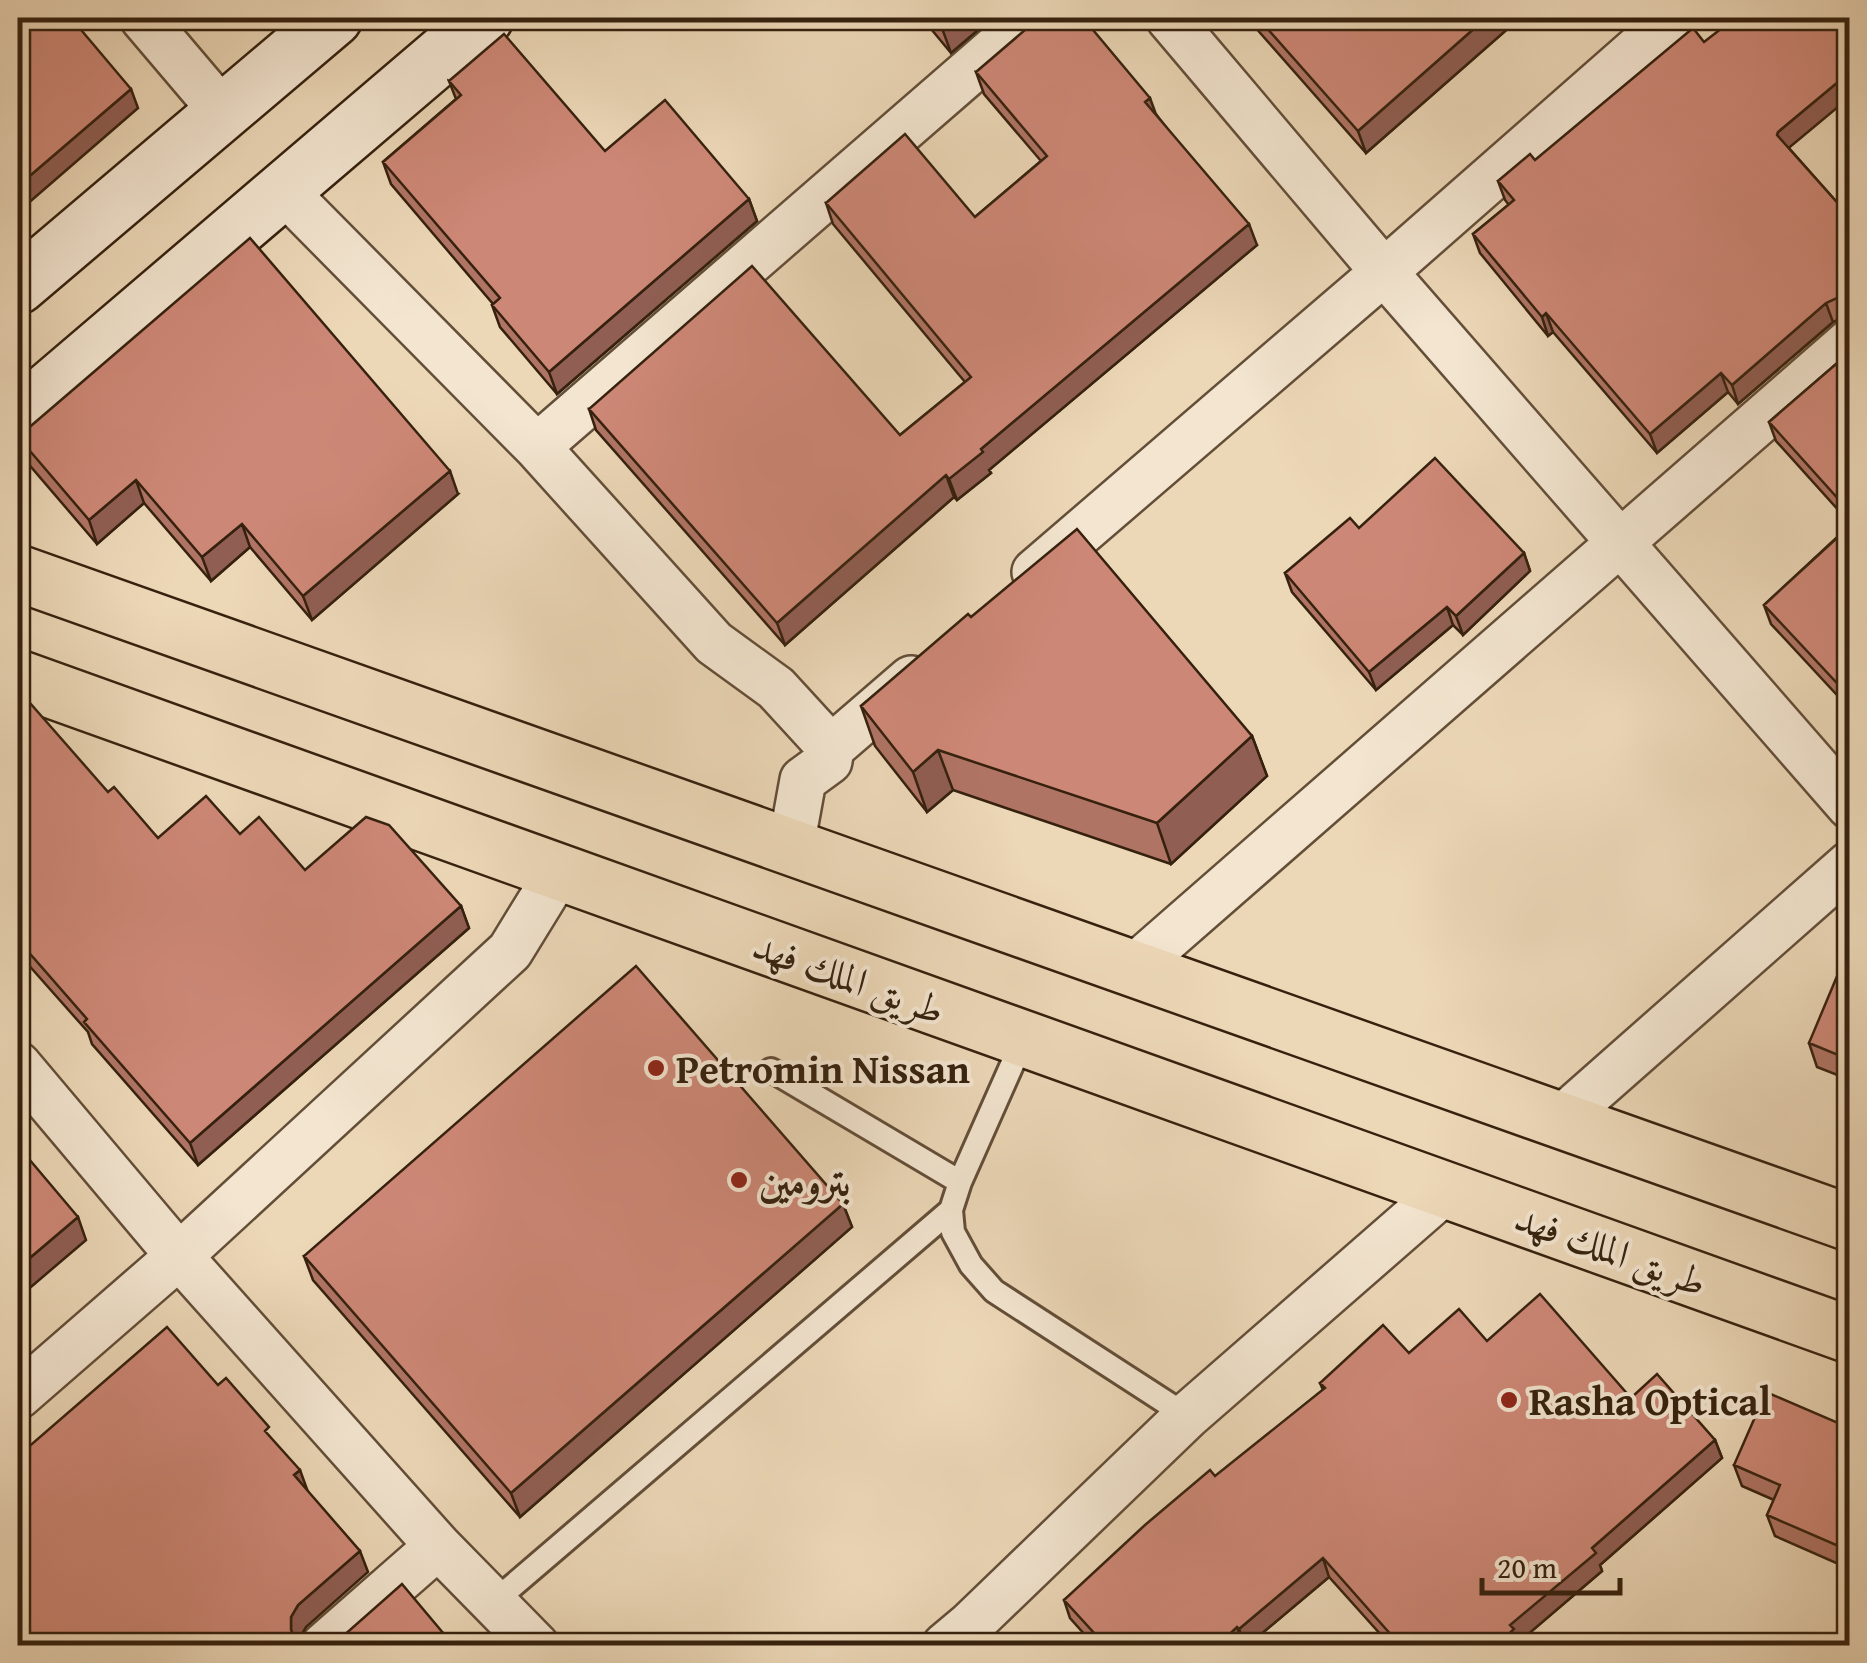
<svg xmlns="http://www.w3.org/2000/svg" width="1867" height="1663" font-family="'Gentium Book Plus',Amiri,serif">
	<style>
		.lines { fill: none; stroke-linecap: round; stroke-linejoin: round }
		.lane-casing { stroke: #634e38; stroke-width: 28 }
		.street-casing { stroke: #634e38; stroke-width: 50 }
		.secondary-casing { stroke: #35210e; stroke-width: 60 }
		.highway-casing { stroke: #35210e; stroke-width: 60 }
		.lane { stroke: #f3e5d0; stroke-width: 22 }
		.street { stroke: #f3e5d0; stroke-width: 45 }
		.secondary { stroke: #f3e5d0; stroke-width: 55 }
		.highway { stroke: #ecd7b7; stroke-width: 55 }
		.wall { fill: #b07465; stroke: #35210e; stroke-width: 2.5 }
		.shaded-wall { fill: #905e53; stroke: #35210e; stroke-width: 2.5 }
		.building { fill: #cd8776; stroke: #35210e; stroke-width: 2.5 }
		.poi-dot { fill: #8f2418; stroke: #f3e5d0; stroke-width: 4 }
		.labels { text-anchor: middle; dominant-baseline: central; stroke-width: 8; stroke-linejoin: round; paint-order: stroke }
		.street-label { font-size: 40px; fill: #35210e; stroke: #f3e5d0 }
		.poi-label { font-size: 40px; font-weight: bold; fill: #35210e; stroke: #f3e5d0; text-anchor: start }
	</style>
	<rect width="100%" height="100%" fill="#ecd7b7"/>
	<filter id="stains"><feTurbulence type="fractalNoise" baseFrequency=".002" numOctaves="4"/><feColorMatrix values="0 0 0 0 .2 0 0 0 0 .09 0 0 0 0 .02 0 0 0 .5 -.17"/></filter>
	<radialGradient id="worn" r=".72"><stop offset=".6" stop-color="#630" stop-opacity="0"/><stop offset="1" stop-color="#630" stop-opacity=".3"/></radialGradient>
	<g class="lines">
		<g class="lane-casing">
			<path id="lane" d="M1023 1040 960 1182 951 1210 953 1232 971 1265 994 1291 1187 1416
				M771 1070 960 1182
				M495 1601 951 1210"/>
		</g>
		<g class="street-casing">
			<path id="street" d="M143 18 222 111
				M1169 18 1384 272 1850 806
				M283 190 537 447 714 643 776 688 831 748
				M537 447 1031 18
				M1035 572 1384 272 1673 18
				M791 846 803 780 829 761 831 748 911 679
				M1132 969 1850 342
				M18 1065 179 1256 438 1546 536 1646
				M1561 1119 1850 864
				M18 1396 179 1256 510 951 558 873
				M324 1646 438 1546
				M945 1646 970 1625 1187 1416 1446 1190"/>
		</g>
		<g class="secondary-casing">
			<path id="secondary" d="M18 286 334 18
				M18 420 41 397 485 18"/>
		</g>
		<g class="highway-casing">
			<path id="highway" d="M18 573 1850 1223
				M18 678 1850 1335"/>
		</g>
		<use href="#lane" class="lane"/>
		<use href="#street" class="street"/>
		<use href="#secondary" class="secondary"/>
		<use href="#highway" class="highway"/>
	</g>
	<path class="wall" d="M922 18H992L951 53Z
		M1247 18H1520L1366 153Z
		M976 72 1156 114 1257 245 989 470 991 473 957 500 954 497 785 645 596 430 589 409 900 435 965 382 833 224 826 203 975 217 1041 161 984 94Z
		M449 81 605 151 749 199 757 221 557 394 500 327 492 305 493 304 391 184 383 162 456 99Z
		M1788 147 1850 217V317H1844L1833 322 1738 404 1728 392 1657 453 1553 332 1548 336 1480 253 1473 234 1509 205 1505 200 1498 181 1535 160Z
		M1850 352V523L1776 441 1769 422Z
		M18 437 458 494 312 620 250 547 211 581 144 503 97 544 26 461Z
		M1850 525V709L1771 624 1764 605Z
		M1359 528 1524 553 1530 571 1463 635 1453 625 1376 690 1292 592 1285 573Z
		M971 617 1252 736 1267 776 1171 864 953 790 927 812 875 746 861 706Z
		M18 714 108 792 158 838 305 870 461 906 469 928 198 1165 92 1044 88 1032 18 953Z
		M1850 965V1080L1817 1067 1809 1043Z
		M843 1204 852 1227 520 1517 313 1280 304 1256Z
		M1487 1341 1631 1398 1715 1440 1722 1458 1600 1565 1602 1571 1519 1642 1520 1646H1391L1329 1577 1247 1646H1095L1070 1618 1064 1600 1323 1390 1320 1383 1409 1353Z
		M1850 1428V1569L1775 1536 1767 1515 1774 1500 1742 1486 1734 1465Z"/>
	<path class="shaded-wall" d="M216 18H231L219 28Z
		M959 18H992L951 53 943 31Z
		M1486 18H1520L1366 153 1358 131Z
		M1850 72V97L1785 151 1777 135 1778 132Z
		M131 89 138 108 18 212V186Z
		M1150 98 1158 120 1145 102Z
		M749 199 757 221 557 394 549 372Z
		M1249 224 1257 245 989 470 991 473 957 500 949 479 981 449Z
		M1826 303 1833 322 1738 404 1732 385Z
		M1546 313 1553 332 1548 336 1542 317Z
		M1721 373 1728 392 1657 453 1650 434Z
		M450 471 458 494 312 620 303 596Z
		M946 475 954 497 785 645 777 623Z
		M136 480 144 503 97 544 89 520Z
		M242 524 250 547 211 581 202 557Z
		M1524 553 1530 571 1463 635 1456 616Z
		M1447 607 1453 625 1376 690 1369 672Z
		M1252 736 1267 776 1171 864 1157 823Z
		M938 750 953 790 927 812 913 772Z
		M461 906 469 928 198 1165 190 1143Z
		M843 1204 852 1227 520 1517 511 1493Z
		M78 1217 86 1240 18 1298V1268Z
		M1715 1440 1722 1458 1600 1565 1602 1571 1519 1642 1520 1646H1496L1510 1625 1592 1548Z
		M300 1470 308 1492 294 1475Z
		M360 1551 368 1572 306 1627 299 1639V1646L291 1630V1617L298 1605Z
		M1323 1558 1329 1577 1247 1646H1245L1239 1629Z
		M1237 1627 1244 1646H1217Z"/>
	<path class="building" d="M18 18H71L131 89 18 186Z
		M932 18H959L943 31Z
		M1039 18H1083L1150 98 1145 102 1249 224 981 449 983 452 949 479 946 475 777 623 589 409 752 266 900 435 971 377 826 203 905 134 975 217 1047 156 976 72Z
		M1258 18H1486L1358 131Z
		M1735 18H1850V72L1778 132 1777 135 1850 217V298H1837L1826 303 1732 385 1721 373 1650 434 1546 313 1542 317 1473 234 1514 200 1498 181 1530 154 1535 160 1693 28 1704 42Z
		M504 34 605 151 665 100 749 199 549 372 492 305 500 298 383 162 461 95 449 81Z
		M250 238 450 471 303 596 242 524 202 557 136 480 89 520 18 437Z
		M1850 352V512L1769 422Z
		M1435 458 1524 553 1456 616 1447 607 1369 672 1285 573 1350 518 1359 528Z
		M1850 526V697L1764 605Z
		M1077 529 1252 736 1157 823 938 750 913 772 861 706 968 614 971 617Z
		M30 703 108 792 114 787 158 838 206 796 240 834 259 817 305 870 366 817 389 825 461 906 190 1143 84 1022 87 1019 18 940V714Z
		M1843 962 1850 965V1060L1809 1043Z
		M636 966 843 1204 511 1493 304 1256Z
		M18 1146 78 1217 18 1268Z
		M1540 1294 1631 1398 1657 1374 1715 1440 1592 1548 1596 1553 1510 1625 1514 1629 1496 1646H1401L1323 1558 1239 1629 1237 1627 1217 1646H1106L1064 1600 1145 1525 1210 1470 1215 1476 1325 1388 1320 1383 1383 1325 1409 1353 1459 1309 1487 1341Z
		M167 1327 218 1385 226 1378 269 1427 265 1431 300 1470 294 1475 360 1551 298 1605 291 1617V1630L296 1641 303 1646H18V1456Z
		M1766 1392 1850 1428V1551L1767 1515 1780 1485 1734 1465Z
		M402 1584 454 1646H331L333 1645Z"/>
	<g class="poi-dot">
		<circle cx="656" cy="1068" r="10"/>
		<circle cx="739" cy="1180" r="10"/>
		<circle cx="1509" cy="1400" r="10"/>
	</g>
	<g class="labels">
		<g class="street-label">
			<text transform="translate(849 977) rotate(20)">طريق الملك فهد</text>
			<text transform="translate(1611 1249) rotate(20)">طريق الملك فهد</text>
		</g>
		<g class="poi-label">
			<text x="676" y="1068">Petromin Nissan</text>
			<text x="759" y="1180">بترومين</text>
			<text x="1529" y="1400">Rasha Optical</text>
		</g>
	</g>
	<rect width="1867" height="1663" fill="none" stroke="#ecd7b7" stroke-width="60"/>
	<rect x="20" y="20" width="1827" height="1623" fill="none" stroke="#35210e" stroke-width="5"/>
	<rect x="30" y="30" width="1807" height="1603" fill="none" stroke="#35210e" stroke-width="2.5"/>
	<path d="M1482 1578v15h138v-15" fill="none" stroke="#35210e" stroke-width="5"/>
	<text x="1497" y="1578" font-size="30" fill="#35210e" stroke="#f3e5d0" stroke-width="8" paint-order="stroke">20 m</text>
	<rect width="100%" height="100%" filter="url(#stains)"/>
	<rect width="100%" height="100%" fill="url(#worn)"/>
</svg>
